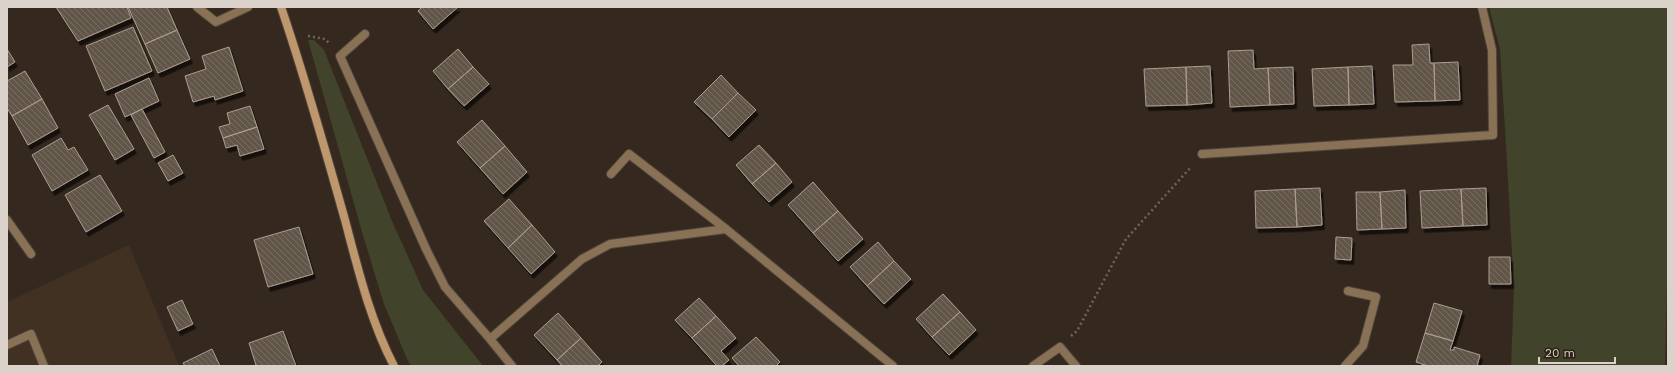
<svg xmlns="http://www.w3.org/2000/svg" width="1675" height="373" font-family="'Work Sans',sans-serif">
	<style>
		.built { fill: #413122 }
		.green { fill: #41432b }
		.building { fill: url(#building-back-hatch); stroke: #ab9e90; filter: url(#shadow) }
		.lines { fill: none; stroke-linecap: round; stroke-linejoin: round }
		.service-casing { stroke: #4f443b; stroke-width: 10 }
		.minor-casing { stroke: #4f443b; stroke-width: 10 }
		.secondary-casing { stroke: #4f443b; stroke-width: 10 }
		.path { stroke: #70655c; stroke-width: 2.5; stroke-dasharray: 2 3; stroke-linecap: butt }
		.service { stroke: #897156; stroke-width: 8 }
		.minor { stroke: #897156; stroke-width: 8 }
		.secondary { stroke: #be976c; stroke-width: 8 }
	</style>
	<defs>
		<pattern id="building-back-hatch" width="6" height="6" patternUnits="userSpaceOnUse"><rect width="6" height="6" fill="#625649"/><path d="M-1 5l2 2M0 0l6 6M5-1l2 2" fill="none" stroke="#786d62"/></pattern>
		<filter id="shadow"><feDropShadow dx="2.5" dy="4.5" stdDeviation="0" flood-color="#0009"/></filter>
	</defs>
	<rect width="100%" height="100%" fill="#35291f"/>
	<path class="built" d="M129 245 179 366H7V302Z"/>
	<path class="green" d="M1489 7H1668V248L1665 366H1511L1514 289 1506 146 1500 49Z
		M308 40H314L324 50 392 221 423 290 483 366H411L407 359 384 304 362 232Z"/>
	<path class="building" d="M56 7H127L131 18 78 41Z
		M128 7H167L177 30 145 44Z
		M422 7H458L433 29 418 11Z
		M133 27 152 71 105 91 86 46Z
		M177 30 190 59 158 73 145 44Z
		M1429 44 1430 63H1434L1435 101 1395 102 1393 65H1413L1412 45Z
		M229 47 243 91 215 100 214 96 193 102 185 76 206 69 202 56Z
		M7 49 15 62 7 67Z
		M458 49 473 67 448 89 433 71Z
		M1253 50 1254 69 1268 68 1270 105 1230 107 1228 51Z
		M1458 62 1460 100 1435 101 1434 63Z
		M1210 66 1212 103 1187 105 1186 67Z
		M1372 66 1374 104 1349 105 1348 67Z
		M473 67 489 84 464 106 448 89Z
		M1186 67 1187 105 1146 106 1144 69Z
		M1293 67 1294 104 1270 105 1268 68Z
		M1348 67 1349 105 1314 106 1312 69Z
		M25 71 42 99 12 116 7 108V81Z
		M721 75 738 93 712 119 694 102Z
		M149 78 159 101 125 117 115 94Z
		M738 93 756 110 729 137 712 119Z
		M42 99 58 128 28 145 12 116Z
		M108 105 134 149 115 160 89 115Z
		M250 106 257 127 223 138 219 127 230 124 227 113Z
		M142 109 165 152 154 158 131 115Z
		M482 120 505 146 480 168 457 142Z
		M257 127 264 149 240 156 237 145 226 148 223 138Z
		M61 138 68 150 74 147 88 170 52 191 32 155Z
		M759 145 776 163 752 184 736 165Z
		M505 146 527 172 503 194 480 168Z
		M173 155 183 173 168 181 158 163Z
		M776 163 792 182 769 202 752 184Z
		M100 175 122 211 86 232 65 195Z
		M813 182 838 211 813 233 788 205Z
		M1320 188 1322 225 1297 227 1295 189Z
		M1486 188 1487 225 1463 226 1461 189Z
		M1295 189 1297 227 1256 228 1255 191Z
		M1461 189 1463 226 1422 228 1420 191Z
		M1405 190 1406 228 1382 229 1380 192Z
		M1356 192H1380L1382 229 1357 230Z
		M509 199 532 225 508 248 484 221Z
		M838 211 863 239 838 261 813 233Z
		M532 225 555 252 531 274 508 248Z
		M299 227 313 274 268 287 254 240Z
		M1336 237 1352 238 1351 260 1335 259Z
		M878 242 894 261 867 286 850 267Z
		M1489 257H1510L1511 284H1489Z
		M894 261 911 279 884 304 867 286Z
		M943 294 960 312 932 337 916 319Z
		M699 298 716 316 692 338 675 320Z
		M182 300 193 324 178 331 167 307Z
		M1434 303 1462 311 1453 341 1425 333Z
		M960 312 976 330 949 355 932 337Z
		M558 313 581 338 557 360 534 335Z
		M716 316 736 338 721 351 729 360 722 366H717L692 338Z
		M283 331 296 366H253L256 365 249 343Z
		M1425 333 1453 341 1450 350H1454V347L1480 355 1477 366H1428L1416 362Z
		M756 337 780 362 776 366H739L732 358Z
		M581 338 602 362 598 366H562L557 360Z
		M212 349 220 366H185L183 363Z"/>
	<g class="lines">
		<g class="service-casing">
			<path id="service" d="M197 7 216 22 248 7
				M7 345 31 334 44 366"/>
		</g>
		<g class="minor-casing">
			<path id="minor" d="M365 34 340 56 426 249 445 287 490 339
				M1202 154 1493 135 1492 50 1482 7
				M611 174 629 154 726 229 893 366
				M7 220 31 254
				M512 366 490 339 582 259 610 244 726 229
				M1033 366 1060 347 1076 366
				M1345 366 1363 346 1376 297 1348 291"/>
		</g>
		<g class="secondary-casing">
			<path id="secondary" d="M281 7C305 77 325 149 345 220 358 269 370 320 394 366"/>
		</g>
		<path class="path" d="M308 36 325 39 329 43
			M1071 336 1077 331 1126 239 1191 167"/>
		<use href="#service" class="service"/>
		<use href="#minor" class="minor"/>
		<use href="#secondary" class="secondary"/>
	</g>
	<rect width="1675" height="373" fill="none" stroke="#dad2cb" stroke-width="16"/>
	<path d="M1539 357v6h76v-6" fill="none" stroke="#dad2cb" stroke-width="2"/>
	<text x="1545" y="357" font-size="12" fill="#dad2cb" stroke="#2b2015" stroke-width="3" paint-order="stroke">20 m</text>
</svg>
